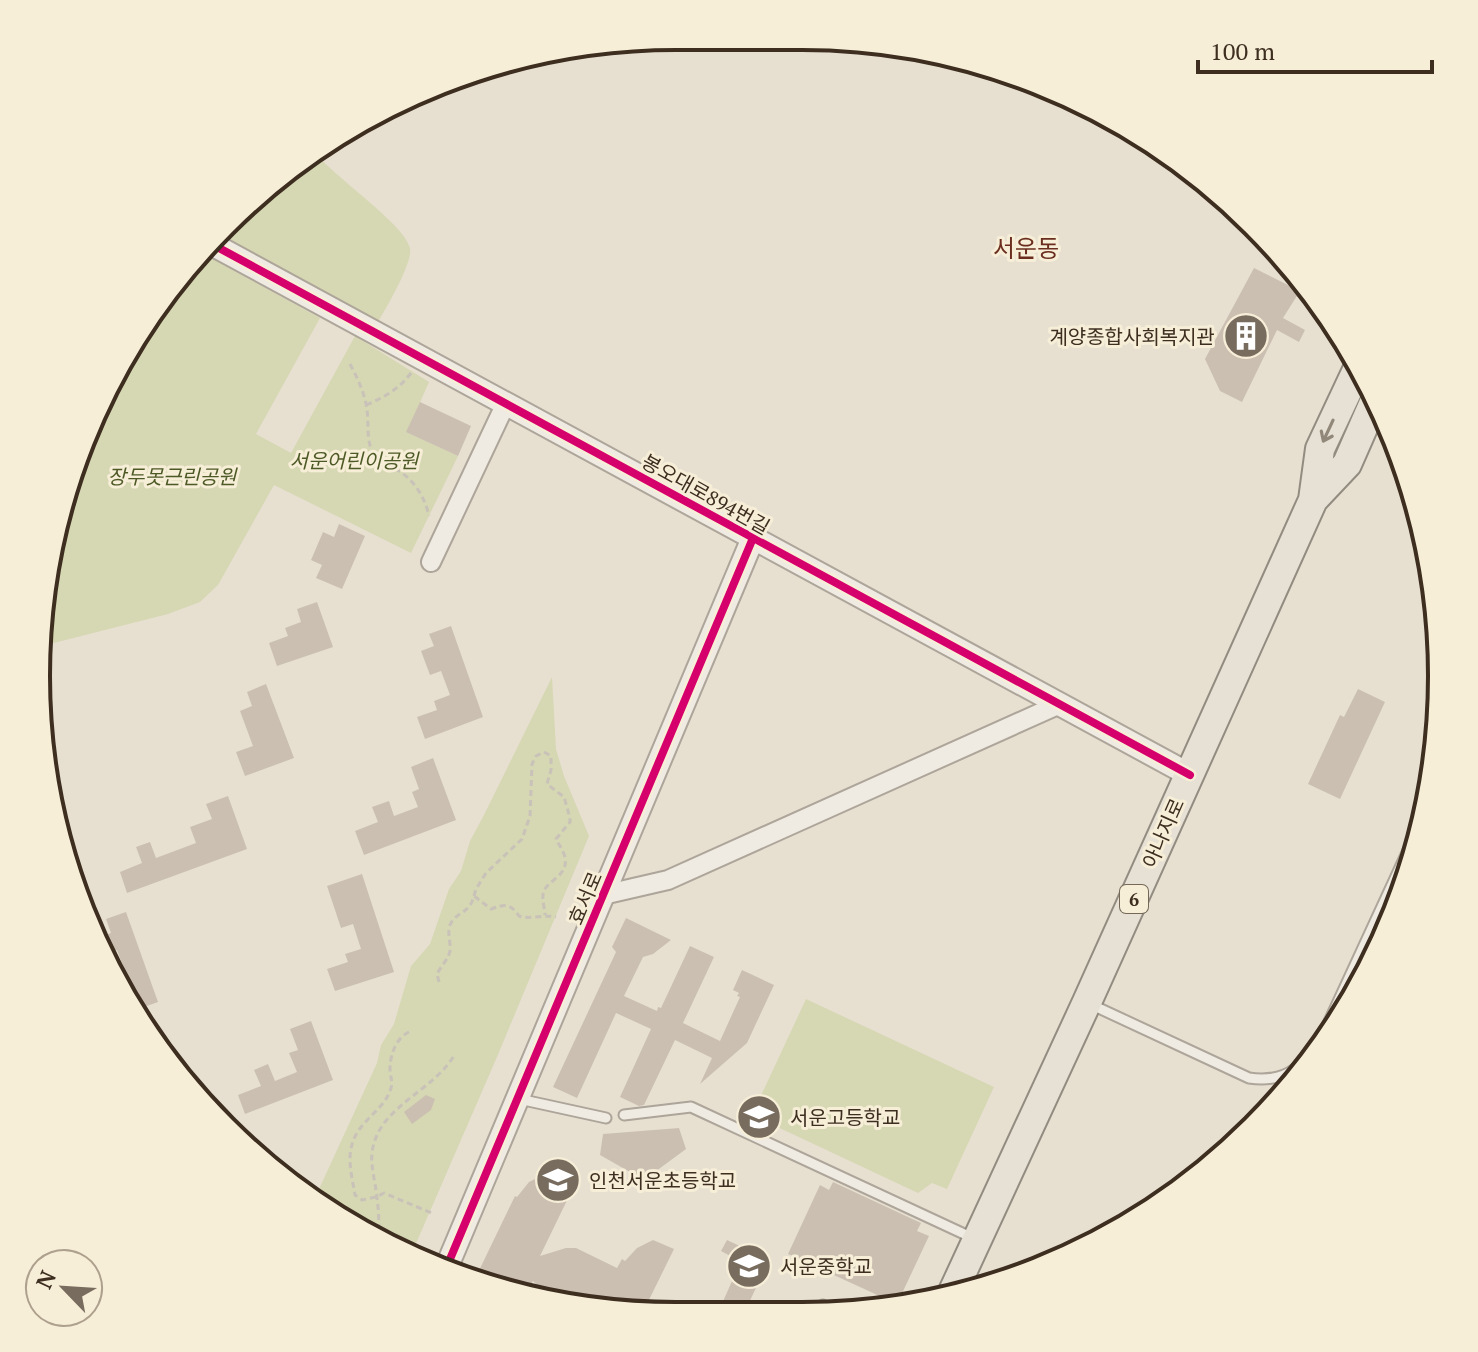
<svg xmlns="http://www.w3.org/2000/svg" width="1478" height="1352" font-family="'PT Serif','Noto Sans KR',serif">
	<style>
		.green { fill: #d6d7b3 }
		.building { fill: #cbbfb2 }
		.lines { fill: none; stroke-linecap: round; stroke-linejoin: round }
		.service-casing { stroke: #ada599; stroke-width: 13 }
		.minor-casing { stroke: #ada599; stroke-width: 22 }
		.tertiary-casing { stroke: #ada599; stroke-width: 26 }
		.primary-casing { stroke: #928b80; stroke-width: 32 }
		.path { stroke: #c8c2b9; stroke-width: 3; stroke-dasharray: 6 4; stroke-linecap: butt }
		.service { stroke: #efebe3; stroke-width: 9 }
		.minor { stroke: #efebe3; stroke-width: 18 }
		.tertiary { stroke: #efebe3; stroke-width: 22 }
		.primary { stroke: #e6e1d4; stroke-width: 28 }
		.cycleway-casing { stroke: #f7eed8; stroke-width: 13 }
		.cycleway { stroke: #d6006c; stroke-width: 8 }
		.oneway { stroke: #92887a }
		.labels { text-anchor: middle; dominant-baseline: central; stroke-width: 6; stroke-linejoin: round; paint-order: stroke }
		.shield { fill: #f7eed8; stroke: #756857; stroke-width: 2 }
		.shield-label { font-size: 18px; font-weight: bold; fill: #3d2e20 }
		.poi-label { font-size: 20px; fill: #3d2e20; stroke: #f7eed8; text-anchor: start }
		.park-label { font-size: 20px; font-style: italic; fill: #4d5a26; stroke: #f7eed8 }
		.street-label { font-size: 20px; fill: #3d2e20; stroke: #f7eed8 }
		.quarter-label { font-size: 24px; fill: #6b2e1e; stroke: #f7eed8 }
		.rim { fill: none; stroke: #3d2e20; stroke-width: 4 }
	</style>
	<rect width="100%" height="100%" fill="#e7e0d1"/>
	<path class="green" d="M314 151C331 175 405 224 410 248 413 263 386 308 378 322L216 234 286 169Z
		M198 251 320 318 256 434 291 453 355 336 429 382 407 432 458 456 411 553 274 485 218 585 200 602 168 614 38 647 37 635 58 510 102 393Z
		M552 677 556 749 564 776 589 836 497 1057 411 1255 356 1230 314 1200 377 1063 381 1045 394 1024 411 966 430 944 449 889 461 871 470 841 485 813Z
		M806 999 994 1087 947 1189 932 1183 918 1193 752 1115Z"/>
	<path class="building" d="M1254 268 1300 291 1283 318 1305 330 1299 342 1277 330 1242 402 1220 391 1205 359Z
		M420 402 471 426 458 456 406 432Z
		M339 524 365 536 342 589 316 578 322 565 311 560 323 532 334 537Z
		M317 602 333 647 277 666 269 643 288 636 285 628 301 622 297 609Z
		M451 626 483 717 425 739 417 717 437 710 434 701 450 695 441 671 430 675 421 651 434 646 429 634Z
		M266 684 294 758 245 776 236 752 253 746 240 711 252 706 247 692Z
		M1358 689 1385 702 1340 799 1308 784 1340 715 1344 717Z
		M433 758 456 820 364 855 355 831 378 822 372 807 389 801 394 816 418 807 412 792 419 789 411 767Z
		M228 796 247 849 127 893 120 872 142 863 136 847 150 842 156 858 196 843 190 827 212 819 206 804Z
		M362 874 394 972 335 991 327 969 348 962 345 954 361 949 353 924 341 928 327 886Z
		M126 912 158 1002 133 1011 118 983 128 980 117 950 103 955 97 938 111 933 106 919Z
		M626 918 671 940 653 954 643 957 624 996 657 1011 658 1007 661 1008 690 946 714 957 683 1023 720 1041 740 997 737 996 739 993 733 990 742 970 774 985 747 1043 700 1084 712 1058 675 1040 644 1105 639 1106 620 1097 651 1029 616 1013 577 1098 553 1087 616 952 612 947Z
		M311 1021 333 1080 245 1114 238 1095 261 1086 254 1070 268 1064 275 1081 297 1072 289 1053 298 1050 290 1029Z
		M426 1095 435 1099 431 1110 412 1124 404 1112Z
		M679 1128 686 1149 644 1180 600 1155 603 1134Z
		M545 1174 573 1188 540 1256 566 1248H576L617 1268 622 1259 625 1261 637 1248 653 1240 674 1249 644 1310 593 1311 552 1301 533 1281 525 1295 473 1283 515 1196 517 1197 529 1182Z
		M833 1182 921 1223 917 1231 929 1236 897 1304 788 1254 820 1185 829 1190Z
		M727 1240 769 1260 747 1307 720 1308 737 1270 732 1268 736 1259 721 1251Z"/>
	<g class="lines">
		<g class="service-casing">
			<path id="service" d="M1090 1004 1249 1078C1291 1084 1305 1063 1325 1030L1428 807
				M519 1099 606 1118
				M624 1115 691 1107 975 1239
				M823 1305 825 1306"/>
		</g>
		<g class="minor-casing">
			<path id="minor" d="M431 562 506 403
				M603 895 668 880 1060 704"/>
		</g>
		<g class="tertiary-casing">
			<path id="tertiary" d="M208 242 1190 775
				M445 1271 753 538"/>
		</g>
		<g class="primary-casing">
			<path id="primary" d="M1313 500 1347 464 1376 398
				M951 1296 1087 1002 1313 500 1320 449 1359 366"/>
		</g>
		<path class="path" d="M350 364C358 379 365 394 367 410 369 424 366 440 373 453 379 462 390 465 399 471 415 481 425 498 429 516
			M366 405C385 397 399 389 411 373
			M474 896 476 889 486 873 522 839 530 816 532 764 536 756 544 752 551 756V770L547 784 564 797 570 818V822L556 839C559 845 563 850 565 857 569 878 544 880 543 895 542 901 545 909 545 915
			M439 982 437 974C441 966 448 960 450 951 451 942 447 934 450 925 456 911 469 915 474 896L491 909C505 904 510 903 519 916 531 920 543 914 556 917
			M409 1032C396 1038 390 1055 390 1069 390 1076 393 1081 391 1088 385 1109 362 1119 354 1139 346 1157 352 1176 355 1195L362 1200 376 1197 384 1193 434 1214
			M378 1240C380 1221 378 1202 375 1184 373 1171 370 1160 373 1147 382 1105 435 1090 455 1054"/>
		<use href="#service" class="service"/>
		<use href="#minor" class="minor"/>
		<use href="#tertiary" class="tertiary"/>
		<use href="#primary" class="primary"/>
		<g class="cycleway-casing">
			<path id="cycleway" d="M208 242 1190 775
				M445 1271 753 538"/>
		</g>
		<use href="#cycleway" class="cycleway"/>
	</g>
	<defs><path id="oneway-shaft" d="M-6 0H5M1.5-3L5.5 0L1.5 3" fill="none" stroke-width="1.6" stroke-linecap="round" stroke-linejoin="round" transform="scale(2)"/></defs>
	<use class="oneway" href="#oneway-shaft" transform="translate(1328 431) rotate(115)"/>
	<defs>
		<g id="building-disc" transform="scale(2.3)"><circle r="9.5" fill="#786c5e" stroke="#f7eed8"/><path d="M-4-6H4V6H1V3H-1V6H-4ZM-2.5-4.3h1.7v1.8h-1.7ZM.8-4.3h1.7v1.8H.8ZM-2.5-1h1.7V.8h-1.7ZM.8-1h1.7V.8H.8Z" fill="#fff"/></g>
		<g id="school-disc" transform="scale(2.3)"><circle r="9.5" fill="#786c5e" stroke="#f7eed8"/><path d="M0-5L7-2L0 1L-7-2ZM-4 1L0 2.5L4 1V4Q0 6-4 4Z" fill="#fff"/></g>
	</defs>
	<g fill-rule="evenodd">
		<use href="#building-disc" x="1246" y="336"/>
		<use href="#school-disc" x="759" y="1117"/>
		<use href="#school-disc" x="558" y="1180"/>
		<use href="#school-disc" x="749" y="1266"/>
	</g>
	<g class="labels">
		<rect class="shield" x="1120" y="885" width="28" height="28" rx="6"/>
		<g class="shield-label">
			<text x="1134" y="899">6</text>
		</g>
		<g class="poi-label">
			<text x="1215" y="336" text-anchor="end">계양종합사회복지관</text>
			<text x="790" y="1117">서운고등학교</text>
			<text x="589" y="1180">인천서운초등학교</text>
			<text x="780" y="1266">서운중학교</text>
		</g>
		<g class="park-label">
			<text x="354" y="460">서운어린이공원</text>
			<text x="172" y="476">장두못근린공원</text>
		</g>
		<g class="street-label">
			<text transform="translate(706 494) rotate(29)">봉오대로894번길</text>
			<text transform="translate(1163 833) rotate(-66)">아나지로</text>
			<text transform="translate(585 898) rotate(-67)">효서로</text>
		</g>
		<g class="quarter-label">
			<text x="1026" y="248">서운동</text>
		</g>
	</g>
	<path d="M0 0H1478V1352H0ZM676 50H802A626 626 0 0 1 1428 676V676A626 626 0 0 1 802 1302H676A626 626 0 0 1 50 676V676A626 626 0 0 1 676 50Z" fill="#f7eed8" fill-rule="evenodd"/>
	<path class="rim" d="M676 50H802A626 626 0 0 1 1428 676V676A626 626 0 0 1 802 1302H676A626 626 0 0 1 50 676V676A626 626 0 0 1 676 50Z"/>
	<g transform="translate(64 1288) rotate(295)"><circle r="38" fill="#f7eed8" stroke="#ada18e" stroke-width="2"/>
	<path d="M0-6L14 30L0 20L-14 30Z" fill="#786c5e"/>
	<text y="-12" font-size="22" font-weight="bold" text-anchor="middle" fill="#3d2e20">N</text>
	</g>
	<path d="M1198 60v12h234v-12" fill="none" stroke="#3d2e20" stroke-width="4"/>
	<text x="1210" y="60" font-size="24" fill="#3d2e20" stroke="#f7eed8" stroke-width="6" paint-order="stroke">100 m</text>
</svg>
